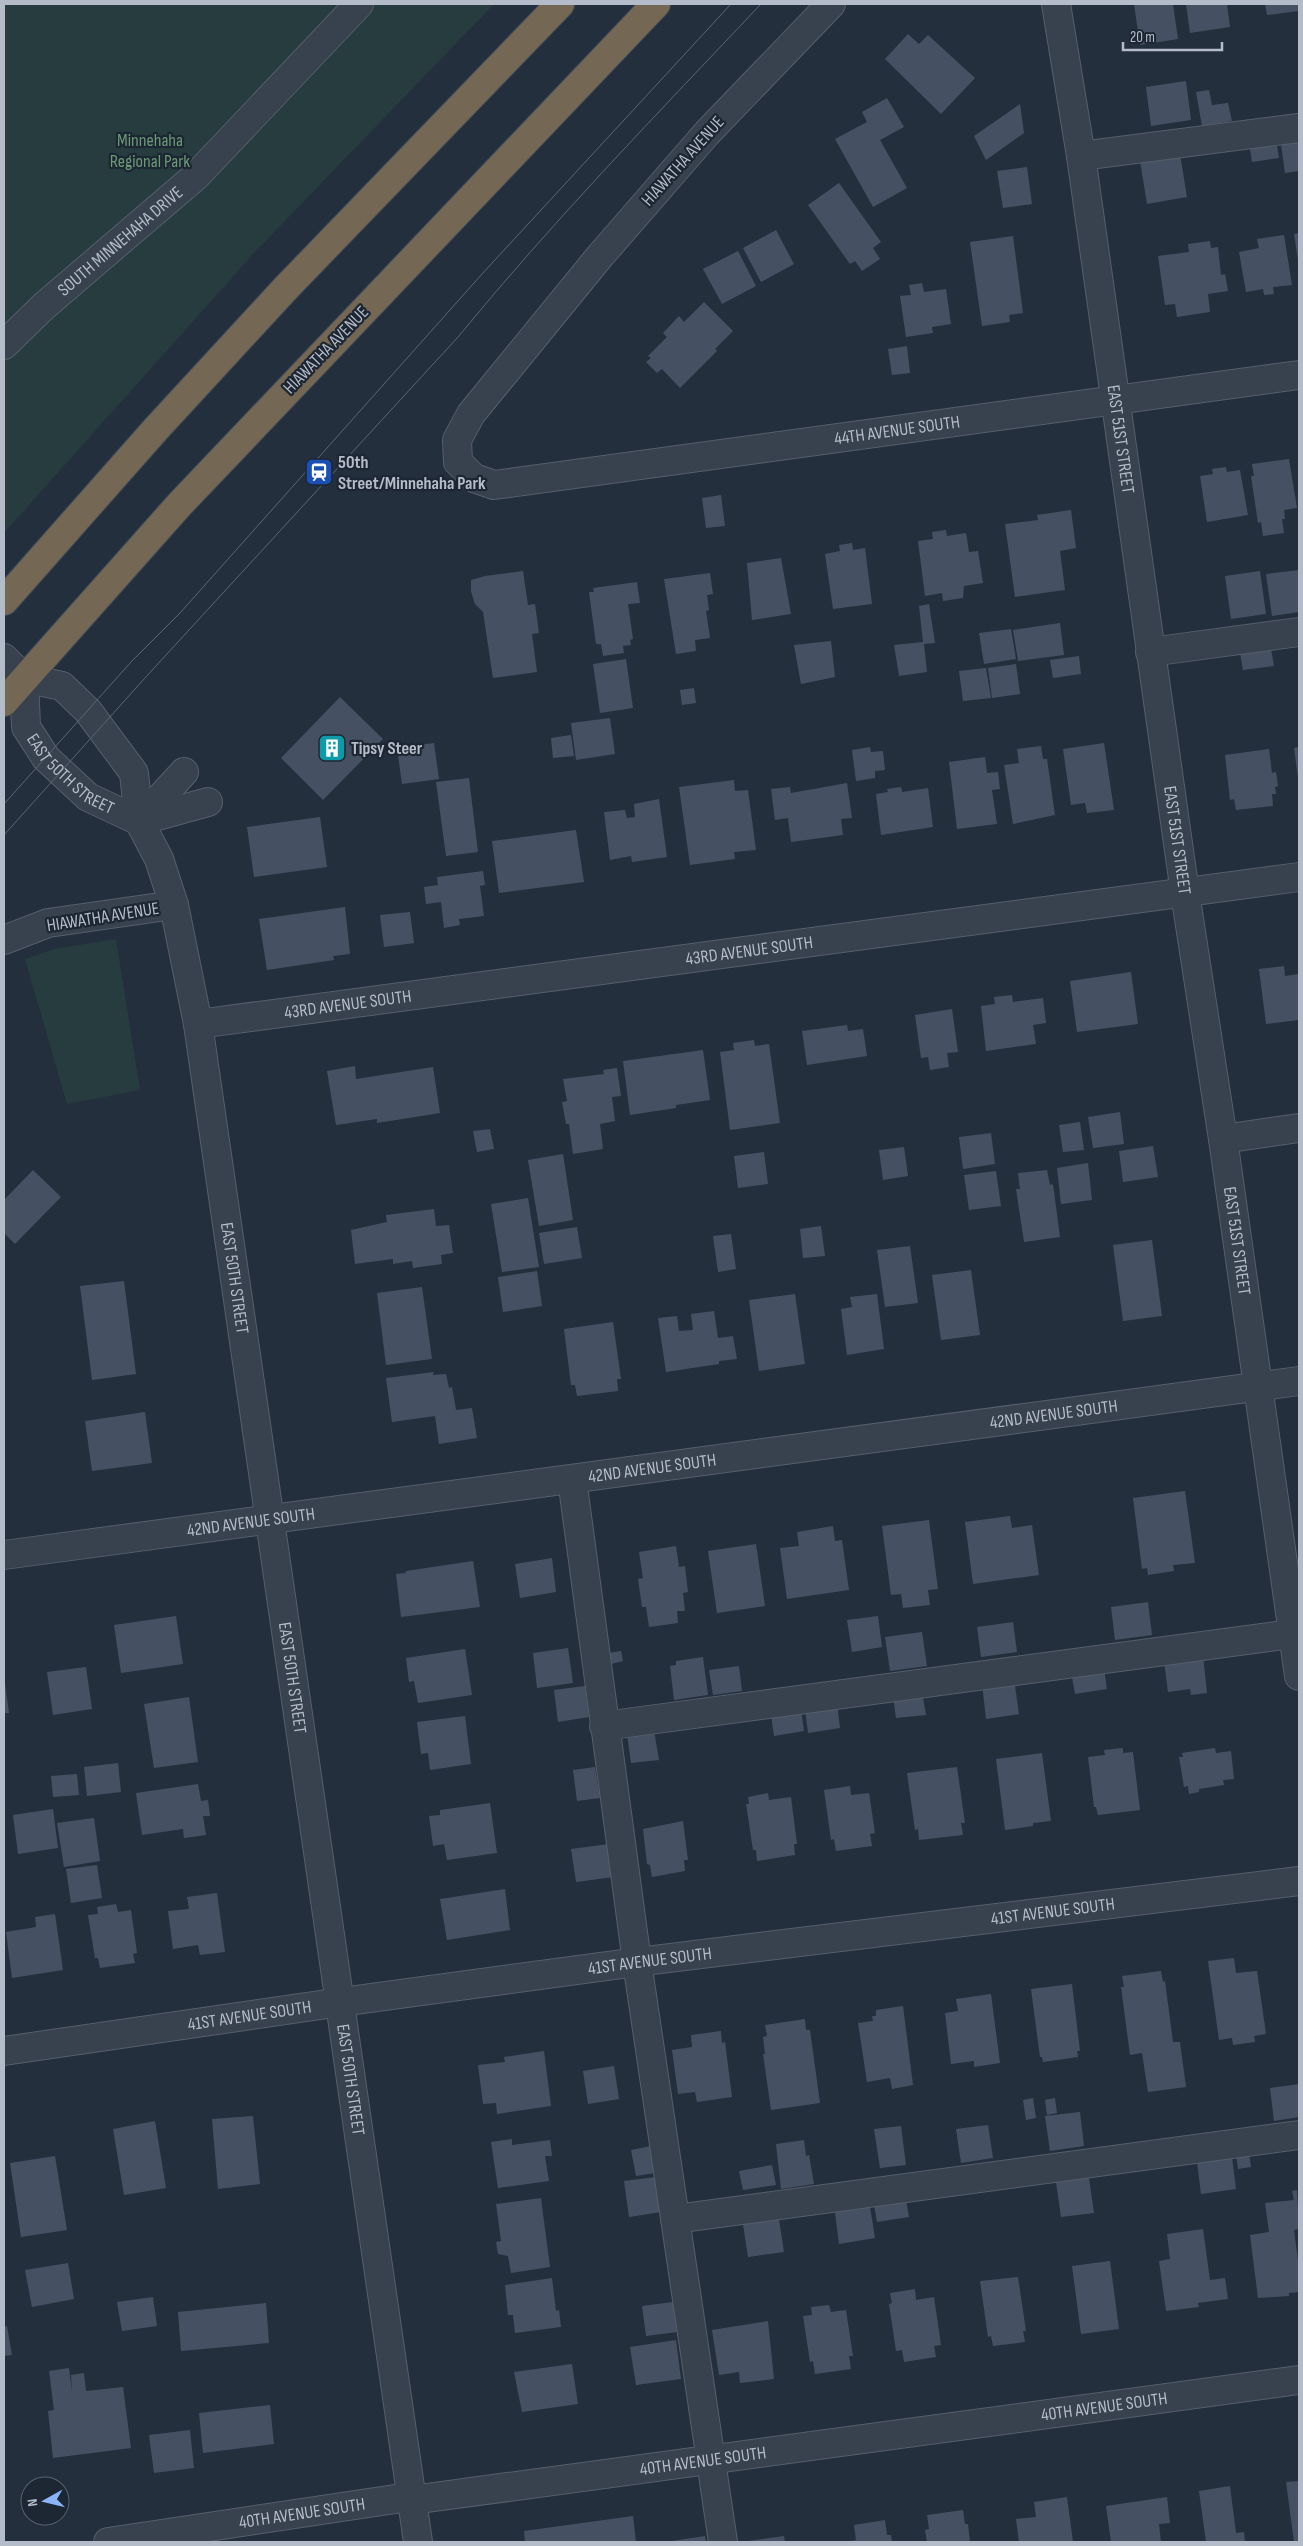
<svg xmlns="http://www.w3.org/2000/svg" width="1303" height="2546" font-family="'Sofia Sans Condensed',sans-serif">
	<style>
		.green { fill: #263c3f }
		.building { fill: #455162 }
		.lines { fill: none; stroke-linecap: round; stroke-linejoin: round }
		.minor-casing { stroke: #565f6c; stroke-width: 30 }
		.highway-casing { stroke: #434c59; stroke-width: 30 }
		.minor { stroke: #38414e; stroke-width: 28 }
		.highway { stroke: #746855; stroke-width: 28 }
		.tram { stroke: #5a6575; stroke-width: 1 }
		.labels { text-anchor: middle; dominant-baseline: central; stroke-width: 4.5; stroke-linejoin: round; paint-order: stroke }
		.park-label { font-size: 18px; fill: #6b9a76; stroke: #1d2633 }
		.street-label { font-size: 18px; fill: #b4bcc9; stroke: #1d2633 }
		.poi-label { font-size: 18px; font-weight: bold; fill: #b4bcc9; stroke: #1d2633; text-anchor: start }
	</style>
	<rect width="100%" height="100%" fill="#242f3e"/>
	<path class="green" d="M4 4H494L254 253 4 533Z
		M116 939 140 1090 67 1104 25 959 54 949Z"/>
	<path class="building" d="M1134 4H1173L1178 39 1140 45Z
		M1186 4H1227L1230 27 1190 33Z
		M1265 4H1299V11L1267 15Z
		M908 34 919 44 928 35 975 78 941 114 885 59Z
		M1186 81 1191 120 1151 126 1146 87Z
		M1209 90 1212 105 1228 103 1232 121 1202 126 1196 92Z
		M887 98 904 127 880 140 907 188 873 207 835 139 867 122 862 112Z
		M1020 104 1024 133 986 160 974 136Z
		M1299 134V171L1285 173 1280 137Z
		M1276 139 1279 158 1252 162 1249 143Z
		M1180 154 1187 197 1147 204 1140 161Z
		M1027 167 1032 204 1003 208 997 171Z
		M839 183 881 242 873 248 880 259 862 271 855 261 850 264 808 205Z
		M776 230 794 264 761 282 743 248Z
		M1299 233V260H1298L1294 234Z
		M1284 235 1292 285 1273 287 1274 294 1264 295 1263 289 1246 292 1239 252 1259 248 1257 239Z
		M1013 236 1023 313 1009 315 1010 322 982 326 970 242Z
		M1210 241 1211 248 1218 247 1221 275 1225 274 1228 291 1208 294 1210 312 1177 317 1175 304 1165 305 1158 256 1189 252 1188 244Z
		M738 251 756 286 722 304 703 269Z
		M922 283 924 292 946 289 951 324 932 327 933 333 906 337 900 296 911 295 909 285Z
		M704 302 733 331 715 349 717 351 680 388 662 369 657 373 646 362 651 358 648 356 667 337 663 333 679 316 684 322Z
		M907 346 910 373 892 375 888 349Z
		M1289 459 1297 508 1284 510 1285 519H1282L1284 533 1263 536 1261 522 1258 523 1251 476H1254L1252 464Z
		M1226 467 1227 472 1240 470 1248 515 1207 522 1200 476 1213 474 1212 469Z
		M721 495 725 526 706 528 702 498Z
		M1071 510 1076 548 1060 551 1065 590 1015 597 1005 524 1038 520 1037 515Z
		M946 530 947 536 966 533 969 552 978 551 983 583 964 586 963 598 943 601 942 593 925 596 918 541 933 539 932 532Z
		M852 543 853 550 865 548 872 604 833 609 825 554 840 551 839 545Z
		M781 558 791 614 752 620 747 563Z
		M1299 570V612L1272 616 1266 574Z
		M523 571 528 605 535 604 539 633 532 634 537 672 493 678 483 612 475 604 471 591V580L485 576Z
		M1260 571 1266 614 1231 619 1225 576Z
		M710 573 713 594 707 595 709 610 706 611 710 638 695 640 696 651 676 654 664 579Z
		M637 582 640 603 628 604 633 639 630 640 631 645 623 646 624 653 603 656 601 644H596L589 592H594L593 588Z
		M929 604 935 643 924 644 927 672 899 676 894 645 923 642 919 606Z
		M1060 623 1064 655 1018 661 1013 630Z
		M1011 629 1016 659 984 664 979 633Z
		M831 641 835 677 801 684 794 645Z
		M1270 643 1274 666 1243 670 1239 647Z
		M1079 656 1081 674 1053 678 1050 660Z
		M626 659 633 708 600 713 593 664Z
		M1016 664 1020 694 992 698 988 668Z
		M986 668 991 698 963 701 959 671Z
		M694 688 696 703 682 705 680 690Z
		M340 697 383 739 323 800 281 758Z
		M610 718 615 754 576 760 571 723Z
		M571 735 574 756 553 758 551 738Z
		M434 743 439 779 402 784 397 748Z
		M1104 743 1114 810 1087 813 1085 803 1071 805 1063 749Z
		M1041 746 1043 759H1047L1055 815 1013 824 1004 765 1019 763 1017 749Z
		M870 747 871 752 883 751 885 770 875 771V778L856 781 852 750Z
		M1299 747V778H1298L1294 748Z
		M1269 749 1272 773 1276 772 1278 786 1275 787 1276 794H1272L1273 806 1236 810 1234 799 1230 800 1225 755Z
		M985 757 987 773 998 772 1000 789 992 790 997 824 957 829 949 762Z
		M469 778 478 852 446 856 436 782Z
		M734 780 735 791 748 790 756 850 734 852 735 859 690 865 679 787Z
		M847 783 852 818 841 819 843 835 791 842 788 818 775 820 771 789 790 787 791 793Z
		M901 787 902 792 928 788 933 827 881 835 876 794 888 792 887 789Z
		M659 799 667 857 632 862 631 856 610 860 604 812 625 810 627 818 635 817 634 804Z
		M320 817 327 867 254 877 247 827Z
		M576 830 584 882 499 893 492 841Z
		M483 871 485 885 480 886 484 916 459 919 460 925 444 928 441 902 426 904 424 887 438 885 437 877Z
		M345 907 350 954 333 956 334 960 267 970 259 919Z
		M410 912 414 943 384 947 380 915Z
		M1284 966 1285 976 1299 974V1020L1266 1024 1259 969Z
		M1131 972 1138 1024 1077 1032 1070 981Z
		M1012 995 1013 1002 1043 998 1046 1023 1033 1025 1036 1044 986 1051 981 1006 995 1004 994 997Z
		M952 1009 958 1052 947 1053 949 1067 930 1070 928 1057 921 1058 915 1015Z
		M847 1025 848 1031 863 1029 867 1056 807 1065 802 1031Z
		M754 1040 755 1046 769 1044 780 1123 730 1130 720 1052 734 1050 733 1043Z
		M703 1050 710 1100 676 1105V1108L630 1115 623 1061Z
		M355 1066 356 1079 433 1067 440 1113 377 1123V1119L336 1125 327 1071Z
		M617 1068 621 1096 612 1097 615 1121 600 1124 603 1149 573 1154 569 1124H566L562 1102 567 1101 563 1079 604 1074 603 1070Z
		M1120 1112 1124 1144 1093 1148 1088 1117Z
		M1080 1122 1084 1150 1063 1152 1059 1125Z
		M490 1129 494 1149 477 1152 473 1131Z
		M991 1133 995 1164 963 1169 959 1137Z
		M1153 1146 1158 1177 1123 1182 1119 1151Z
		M904 1147 908 1176 883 1180 879 1150Z
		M764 1152 768 1184 738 1188 734 1156Z
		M563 1154 573 1220 539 1226 528 1160Z
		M1088 1163 1092 1200 1061 1204 1057 1168Z
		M33 1170 61 1197 15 1244 4 1233V1200Z
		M1047 1170 1050 1185 1053 1184 1060 1237 1024 1242 1016 1189H1020L1018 1173Z
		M996 1171 1001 1206 969 1210 964 1175Z
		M528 1198 539 1267 502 1272 491 1204Z
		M434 1209 436 1226 449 1225 453 1253 441 1255 442 1264 413 1268 412 1261 393 1264V1259L355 1264 351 1230 387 1222 386 1215Z
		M821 1226 825 1256 803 1258 800 1229Z
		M577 1227 582 1258 544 1264 539 1233Z
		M731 1234 736 1269 718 1272 713 1236Z
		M1152 1240 1162 1316 1123 1321 1113 1245Z
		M910 1246 918 1303 885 1307 877 1250Z
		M971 1270 980 1335 941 1340 932 1275Z
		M537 1271 542 1306 503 1312 498 1277Z
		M124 1281 136 1374 92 1380 80 1286Z
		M422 1287 432 1359 386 1365 377 1293Z
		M795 1294 805 1364 759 1371 749 1300Z
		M877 1294 884 1349 847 1355 841 1309 852 1307 850 1297Z
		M714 1311 718 1338 733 1336 737 1359 719 1361V1364L666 1372 658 1318 677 1316 679 1331 693 1330 691 1314Z
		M613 1322 621 1379H617L618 1391 577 1396 575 1385H571L564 1329Z
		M434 1372 433 1375 446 1374 449 1388 452 1387 456 1410 472 1408 477 1438 439 1444 435 1416 392 1422 386 1378Z
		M145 1412 152 1463 92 1471 85 1421Z
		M1185 1491 1195 1563 1173 1565 1174 1571 1148 1575 1147 1568 1142 1569 1133 1498Z
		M1010 1516 1012 1528 1032 1525 1039 1575 973 1584 965 1522Z
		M929 1520 938 1589 928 1590 930 1605 903 1608 901 1594 891 1595 882 1526Z
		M833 1526 835 1541 842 1540 849 1590 787 1599 780 1548 799 1546 797 1532Z
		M756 1544 765 1606 717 1613 708 1551Z
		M676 1546 679 1567 685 1566 688 1592 683 1593 685 1611H677L678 1623 649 1627 646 1607H642L638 1579 643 1578 639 1552Z
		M552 1558 556 1592 520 1598 515 1564Z
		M473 1561 480 1607 401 1617 396 1574 406 1573V1571Z
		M1148 1602 1152 1635 1115 1640 1111 1607Z
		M176 1616 183 1664 121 1673 114 1625Z
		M878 1616 882 1647 852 1652 847 1620Z
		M1013 1622 1017 1652 981 1657 977 1627Z
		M922 1632 927 1666 890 1671 885 1637Z
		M568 1648 573 1683 537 1688 533 1653Z
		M465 1649 472 1695 418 1703 414 1681 409 1682 406 1658Z
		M621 1651 623 1661 611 1664 609 1653Z
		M1203 1655 1207 1693 1191 1695 1190 1689 1168 1692 1164 1661Z
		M703 1657 708 1695 674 1700 670 1666 676 1665V1661Z
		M739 1666 742 1691 713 1695 709 1670Z
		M86 1667 92 1709 53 1715 47 1672Z
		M1104 1668 1107 1689 1075 1694 1071 1672Z
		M4 1676 9 1713H4Z
		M1014 1679 1019 1714 986 1719 982 1683Z
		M585 1686 589 1717 558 1722 554 1690Z
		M922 1692 926 1715 896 1718 893 1696Z
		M189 1697 198 1762 154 1768 144 1704Z
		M837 1704 840 1728 808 1733 805 1709Z
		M801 1710 804 1731 774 1736 771 1715Z
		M465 1716 471 1764 430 1770 428 1753 421 1754 417 1722Z
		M654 1730 659 1760 631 1763 627 1734Z
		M1123 1748V1753L1133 1752 1140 1810 1098 1815 1096 1807H1094L1088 1757 1105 1755 1104 1750Z
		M1215 1748 1216 1753 1231 1751 1234 1779 1223 1780 1224 1785 1199 1789V1792L1189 1794 1188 1786 1184 1787 1179 1757H1183L1182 1753Z
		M1042 1753 1051 1821 1033 1823V1826L1005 1830 996 1759Z
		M118 1763 121 1792 87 1796 84 1767Z
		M595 1767 600 1798 577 1801 573 1770Z
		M957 1767 965 1823H961L963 1835 919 1840 918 1829 915 1830 907 1773Z
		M77 1774 79 1795 53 1797 51 1776Z
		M198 1784 201 1801 208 1800 210 1816H203L206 1835 184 1838 183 1829 142 1835 136 1793Z
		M850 1786 851 1795 869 1793 875 1833 870 1834 872 1846 836 1851 834 1839 831 1840 824 1790Z
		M768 1793 769 1800 791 1797 797 1844H794L795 1855 757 1861 756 1850H753L746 1804H749L748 1797Z
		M490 1803 497 1853 447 1860 444 1844 433 1846 429 1816 440 1815V1810Z
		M53 1809 58 1848 18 1854 13 1815Z
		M94 1818 100 1861 64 1867 57 1823Z
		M683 1821 688 1860H684L685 1871 652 1877 650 1865 647 1864 643 1829Z
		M609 1844 614 1877 576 1882 571 1849Z
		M97 1865 102 1898 71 1903 66 1869Z
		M505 1889 510 1930 447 1940 440 1899Z
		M217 1893 225 1952 200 1955 198 1945 173 1949 168 1911 189 1909 187 1897Z
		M116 1904 118 1912 131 1910 137 1953 133 1954 135 1963 100 1968 98 1958H95L88 1915 98 1914 97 1907Z
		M55 1914 63 1970 12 1978 6 1932 36 1927 35 1917Z
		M1234 1958 1236 1973 1257 1971 1266 2034 1254 2036 1255 2042 1233 2045 1232 2038 1219 2040 1208 1961Z
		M1161 1971 1163 1982 1165 1981 1173 2042H1180L1186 2087 1148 2092 1142 2053 1130 2055 1121 1987H1124L1122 1976Z
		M1072 1984 1080 2051H1077L1078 2057 1043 2062 1042 2057H1040L1031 1989Z
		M991 1994 1000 2063 974 2067V2061L951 2064 945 2013 958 2011 956 1999Z
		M903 2006 913 2085 892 2089 890 2078 867 2082 858 2023 873 2021 872 2016H876V2010Z
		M805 2019 806 2030H810L820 2103 771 2110 763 2054H765L763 2037 767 2036 765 2025Z
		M721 2031 722 2043 725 2042 732 2097 697 2102 695 2092 678 2094 672 2050 692 2047 691 2035Z
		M544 2051 551 2106 497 2114 496 2103 483 2104 478 2065 505 2062 504 2057Z
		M614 2066 619 2099 588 2104 583 2071Z
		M1299 2084V2117L1274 2121 1270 2088Z
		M1033 2098 1036 2118 1026 2120 1023 2100Z
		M1055 2098 1057 2113 1047 2115 1045 2100Z
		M1080 2112 1084 2146 1050 2151 1045 2116Z
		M253 2116 260 2184 218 2189 212 2119Z
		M155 2121 166 2188 124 2195 113 2129Z
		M988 2125 993 2158 961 2163 956 2129Z
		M901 2126 906 2165 880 2168 874 2129Z
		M512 2139V2145L550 2140 552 2156H545L549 2181 498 2188 491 2142Z
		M804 2140 806 2156 809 2155 814 2184 781 2189 776 2144Z
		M651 2146 655 2173 636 2176 631 2150Z
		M1231 2149 1236 2189 1201 2194 1196 2154Z
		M1249 2152 1251 2167 1238 2169 1236 2153Z
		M55 2156 67 2230 21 2237 10 2163Z
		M772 2165 776 2185 743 2190 739 2171Z
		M1088 2171 1094 2213 1061 2217 1055 2175Z
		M656 2177 661 2212 629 2217 624 2181Z
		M1297 2190 1299 2229 1294 2230 1299 2268V2292L1289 2293V2296L1258 2298 1250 2235 1269 2232 1265 2203 1294 2200 1292 2191Z
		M905 2194 909 2217 877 2222 873 2199Z
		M541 2198 550 2267 511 2273 508 2256 498 2254 496 2242 501 2241 496 2204Z
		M869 2200 875 2238 839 2244 834 2205Z
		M778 2213 784 2252 748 2257 742 2218Z
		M1203 2229 1210 2280 1225 2278 1228 2299 1198 2303 1199 2307 1166 2311 1159 2261 1170 2259 1167 2234Z
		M1110 2261 1119 2329 1081 2334 1072 2266Z
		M68 2263 74 2299 32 2307 25 2270Z
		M1018 2277 1026 2331H1023L1025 2342 993 2346 991 2336 988 2337 980 2281Z
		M552 2278 556 2311 559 2310 561 2327 515 2333 513 2315H508L505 2285Z
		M915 2289 916 2300 934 2297 941 2345 934 2346 936 2357 904 2362 902 2350 896 2351 889 2304 892 2303 890 2293Z
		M153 2297 157 2326 122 2331 117 2302Z
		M673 2302 677 2332 646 2336 642 2306Z
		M266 2303 269 2343 181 2351 178 2312Z
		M829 2305 831 2312 846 2310 853 2356H849L851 2369 815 2374 813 2361 810 2362 803 2316 812 2315 811 2307Z
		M768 2321 774 2379 740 2383 739 2372 719 2375 712 2330Z
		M7 2326 12 2355 4 2356V2327Z
		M676 2340 681 2379 636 2385 630 2347Z
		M572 2364 578 2404 522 2412 514 2372Z
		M69 2368 72 2393 71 2375 84 2373 86 2391 123 2387 131 2448 53 2458 48 2411 54 2410 49 2371Z
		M270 2405 274 2444 203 2453 199 2413Z
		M190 2430 194 2468 154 2473 149 2435Z
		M1299 2481V2542H1294L1286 2482Z
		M1230 2486 1236 2533 1244 2532 1245 2542H1206L1199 2491Z
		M1067 2497 1073 2542H1019L1016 2519 1036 2517 1034 2502Z
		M1167 2497 1170 2523 1159 2524 1161 2542H1111L1106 2506Z
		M963 2510 965 2524H968L970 2542H927L925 2530 929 2529 927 2515Z
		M633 2516 636 2542H525L524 2531Z
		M885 2520 887 2535H891L892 2542H845L856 2540 854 2525Z
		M705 2536 706 2542H672V2541Z
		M784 2536 785 2542H748V2541Z"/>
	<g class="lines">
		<g class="minor-casing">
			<g id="minor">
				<path id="s1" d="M831 4 707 133 600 256 471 414 457 440 458 462 474 478 494 485 1299 375"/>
				<path id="s2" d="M1056 4 1081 156 1185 893 1223 1139 1299 1676"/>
				<path d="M1081 156 1299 128"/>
				<path id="s3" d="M4 345 44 306 196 176 359 4"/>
				<path d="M1150 652 1299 632"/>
				<path id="s4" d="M4 658 24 678 62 686 88 711 134 773 139 821 159 859 174 905 198 1024 418 2542"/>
				<path id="s5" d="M24 678 26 727 46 758 88 797 139 821"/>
				<path d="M139 821 208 802"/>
				<path d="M139 821 184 772"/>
				<path d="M4 940 48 923 174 905"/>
				<path id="s6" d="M198 1024 1299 877"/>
				<path d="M1223 1139 1299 1128"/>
				<path d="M572 1479 637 1962 723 2542"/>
				<path id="s7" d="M4 1555 1299 1381"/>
				<path d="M604 1726 1299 1633"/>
				<path id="s8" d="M4 2051 341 2002 637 1962 1299 1881"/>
				<path d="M675 2219 1299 2135"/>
				<path id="s9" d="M108 2542 402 2498 412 2500 1299 2380"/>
			</g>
		</g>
		<g class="highway-casing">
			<path id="highway" d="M4 601 155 430 284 290 560 4
				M4 702 179 505 656 4"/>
		</g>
		<use href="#minor" class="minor"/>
		<use href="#highway" class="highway"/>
		<path class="tram" d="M4 804 131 662 180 613 482 274 731 4
			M4 835 144 679 458 337C553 221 658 113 761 4"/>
	</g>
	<defs>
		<g id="station-square" transform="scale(1.4375)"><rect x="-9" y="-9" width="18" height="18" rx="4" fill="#1a4fb4" stroke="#1d2633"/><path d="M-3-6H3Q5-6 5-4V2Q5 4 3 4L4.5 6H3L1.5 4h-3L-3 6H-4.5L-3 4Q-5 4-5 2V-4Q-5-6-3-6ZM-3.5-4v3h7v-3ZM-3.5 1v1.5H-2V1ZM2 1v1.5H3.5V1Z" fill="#fff"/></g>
		<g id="building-square" transform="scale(1.4375)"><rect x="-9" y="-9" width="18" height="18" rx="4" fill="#0f9aa8" stroke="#1d2633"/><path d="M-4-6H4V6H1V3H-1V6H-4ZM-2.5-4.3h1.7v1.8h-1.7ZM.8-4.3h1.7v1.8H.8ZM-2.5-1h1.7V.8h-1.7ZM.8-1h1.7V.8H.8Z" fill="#fff"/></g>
	</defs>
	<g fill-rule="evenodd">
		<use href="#station-square" x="319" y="472"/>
		<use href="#building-square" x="332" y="748"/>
	</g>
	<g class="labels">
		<g class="park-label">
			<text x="150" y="140">Minnehaha<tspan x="150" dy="21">Regional Park</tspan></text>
		</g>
		<g class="street-label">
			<text transform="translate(683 161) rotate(-48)">HIAWATHA AVENUE</text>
			<text stroke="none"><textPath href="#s3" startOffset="156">SOUTH MINNEHAHA DRIVE</textPath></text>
			<text transform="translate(326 350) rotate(-46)">HIAWATHA AVENUE</text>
			<text stroke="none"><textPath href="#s1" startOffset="1048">44TH AVENUE SOUTH</textPath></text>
			<text stroke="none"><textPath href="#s2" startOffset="440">EAST 51ST STREET</textPath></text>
			<text stroke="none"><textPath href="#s5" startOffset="115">EAST 50TH STREET</textPath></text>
			<text stroke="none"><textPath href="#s2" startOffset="845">EAST 51ST STREET</textPath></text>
			<text transform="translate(103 917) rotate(-9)">HIAWATHA AVENUE</text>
			<text stroke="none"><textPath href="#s6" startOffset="556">43RD AVENUE SOUTH</textPath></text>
			<text stroke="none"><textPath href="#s6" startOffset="151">43RD AVENUE SOUTH</textPath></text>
			<text stroke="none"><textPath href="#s2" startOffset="1250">EAST 51ST STREET</textPath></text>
			<text stroke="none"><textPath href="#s4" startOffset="698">EAST 50TH STREET</textPath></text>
			<text stroke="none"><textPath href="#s7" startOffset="1059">42ND AVENUE SOUTH</textPath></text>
			<text stroke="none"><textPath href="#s7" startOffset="654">42ND AVENUE SOUTH</textPath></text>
			<text stroke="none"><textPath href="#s7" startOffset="249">42ND AVENUE SOUTH</textPath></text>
			<text stroke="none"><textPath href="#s4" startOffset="1102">EAST 50TH STREET</textPath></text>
			<text stroke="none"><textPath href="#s8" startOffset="1058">41ST AVENUE SOUTH</textPath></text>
			<text stroke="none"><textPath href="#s8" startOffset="652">41ST AVENUE SOUTH</textPath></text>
			<text stroke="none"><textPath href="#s8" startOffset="248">41ST AVENUE SOUTH</textPath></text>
			<text stroke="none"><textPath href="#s4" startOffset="1508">EAST 50TH STREET</textPath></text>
			<text stroke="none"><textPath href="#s9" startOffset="1006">40TH AVENUE SOUTH</textPath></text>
			<text stroke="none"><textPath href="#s9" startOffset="601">40TH AVENUE SOUTH</textPath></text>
			<text stroke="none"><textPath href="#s9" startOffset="196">40TH AVENUE SOUTH</textPath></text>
		</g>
		<g class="poi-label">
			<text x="338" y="462">50th<tspan x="338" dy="21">Street/Minnehaha Park</tspan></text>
			<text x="351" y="748">Tipsy Steer</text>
		</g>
	</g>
	<rect width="1303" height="2546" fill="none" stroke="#b4bcc9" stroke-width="10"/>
	<g transform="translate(45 2501) rotate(262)"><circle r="24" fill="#1d2633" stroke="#59626f"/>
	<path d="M0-4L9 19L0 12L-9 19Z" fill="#8ab4f8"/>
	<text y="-8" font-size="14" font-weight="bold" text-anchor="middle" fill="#b4bcc9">N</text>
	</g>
	<path d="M1123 42v8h99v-8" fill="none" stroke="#b4bcc9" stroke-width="2.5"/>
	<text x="1130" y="42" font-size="15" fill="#b4bcc9" stroke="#1d2633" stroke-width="4" paint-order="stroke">20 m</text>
</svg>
